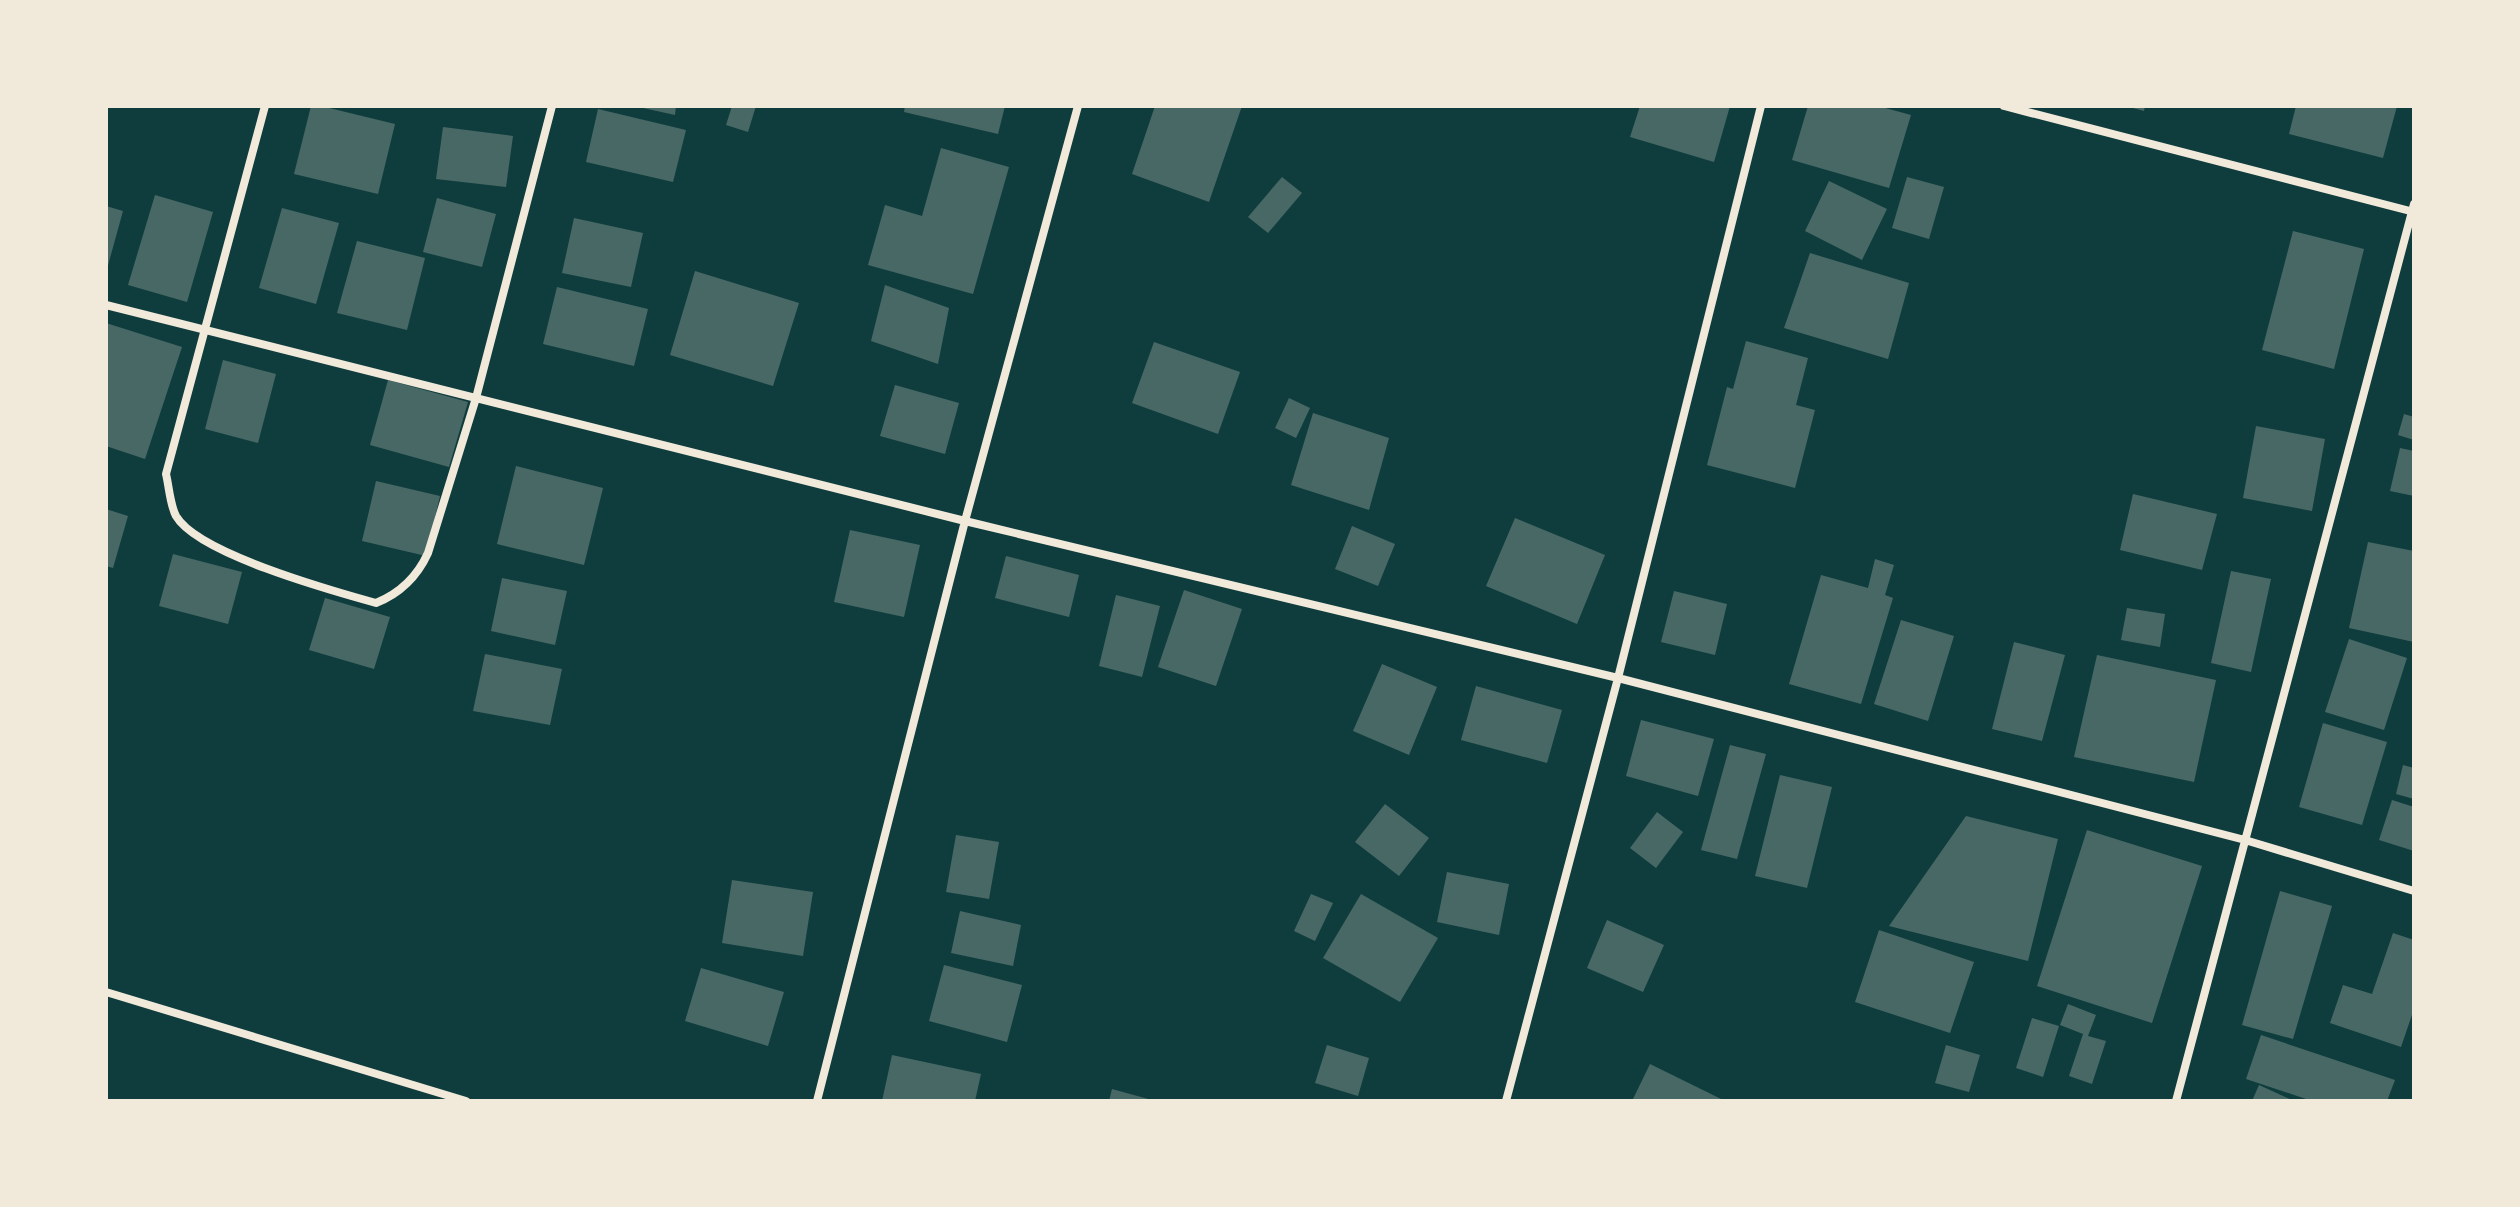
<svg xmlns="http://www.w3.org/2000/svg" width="2520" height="1207" font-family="'Fira Sans',sans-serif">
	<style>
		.building { fill: #486865 }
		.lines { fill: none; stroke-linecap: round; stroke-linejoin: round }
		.minor { stroke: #f1e9da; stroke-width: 8 }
	</style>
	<rect width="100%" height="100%" fill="#0f3d3e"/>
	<path class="building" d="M311 106H321L395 124 378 194 294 174Z
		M634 106H676L675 115Z
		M732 106H756L748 132 726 125Z
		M905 106H1005L998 134 904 112Z
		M1155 106H1242L1209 202 1132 174Z
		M1640 106H1730L1714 162 1630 137Z
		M1808 106H1878L1911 115 1889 188 1792 160Z
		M2126 106H2145L2144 111Z
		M2296 106H2397L2383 158 2289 134Z
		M598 109 686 130 673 182 586 162Z
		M443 127 513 136 506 187 436 179Z
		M941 148 1009 167 973 294 868 265 885 205 922 216Z
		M1282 177 1302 193 1268 233 1248 217Z
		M1907 177 1944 187 1929 239 1892 228Z
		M1829 181 1887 209 1862 260 1805 231Z
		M155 195 213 212 187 302 128 285Z
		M437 198 496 214 482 267 423 252Z
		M106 206 123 211 107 269H106Z
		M282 208 339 223 316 304 259 288Z
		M574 218 643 233 631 287 562 273Z
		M2293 231 2364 249 2334 369 2262 350Z
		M357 241 425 258 407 330 337 313Z
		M1810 253 1909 283 1888 359 1784 328Z
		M695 271 799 303 773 386 670 355Z
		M885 285 949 308 938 364 871 341Z
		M557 287 648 309 634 366 543 344Z
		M106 323 182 347 145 459 106 446Z
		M1746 341 1808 358 1796 405 1815 410 1795 488 1707 465 1727 387 1733 389Z
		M1154 342 1240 372 1218 434 1132 403Z
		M223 360 276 374 258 443 205 429Z
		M388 380 468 402 449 467 370 445Z
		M895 385 959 403 945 454 880 436Z
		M1289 398 1310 408 1296 438 1275 428Z
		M1313 413 1389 438 1369 510 1291 485Z
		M2404 414 2414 417V440L2398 435Z
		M2256 426 2325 439 2312 511 2243 498Z
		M2400 448 2414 451V496L2390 491Z
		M516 466 603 488 584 565 497 544Z
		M376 481 440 496 426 556 362 541Z
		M2133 494 2217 514 2202 570 2120 550Z
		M106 509 128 516 113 568 106 566Z
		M1515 518 1605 555 1577 624 1486 586Z
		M1352 526 1395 544 1378 586 1335 569Z
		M850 530 920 545 904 617 834 602Z
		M2368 542 2414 551V642L2349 628Z
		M173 554 242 572 228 624 159 606Z
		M1006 556 1079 575 1069 617 995 598Z
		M1875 559 1894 565 1885 595 1893 598 1861 704 1789 684 1821 575 1868 588Z
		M2231 571 2271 579 2251 672 2211 663Z
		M502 578 567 591 555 645 491 631Z
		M1184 590 1242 609 1216 686 1158 667Z
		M1674 591 1727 604 1715 655 1661 642Z
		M1116 595 1160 606 1142 677 1099 666Z
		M325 598 390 617 374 669 309 650Z
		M2127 608 2165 614 2160 647 2121 640Z
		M1901 620 1954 636 1928 721 1874 704Z
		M2349 639 2407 658 2384 730 2325 712Z
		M2014 642 2065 655 2042 741 1992 729Z
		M485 654 562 669 550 725 473 711Z
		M2097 655 2216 680 2194 782 2074 757Z
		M1382 664 1437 687 1409 755 1353 731Z
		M1476 686 1562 710 1547 763 1461 740Z
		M1641 720 1714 739 1698 796 1626 776Z
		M2323 723 2387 742 2362 825 2299 807Z
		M1730 745 1766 754 1737 859 1701 850Z
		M2403 765 2414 768V799L2396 794Z
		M1780 775 1832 787 1807 888 1755 876Z
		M2392 800 2414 807V851L2379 840Z
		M1385 804 1429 838 1399 876 1355 842Z
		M1657 812 1683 832 1656 868 1630 848Z
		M1966 816 2058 839 2028 961 1889 926Z
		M2087 830 2202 866 2152 1023 2037 986Z
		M956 835 999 842 989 899 946 892Z
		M1447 872 1509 884 1499 935 1437 922Z
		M732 880 813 892 803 956 722 943Z
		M2280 891 2332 906 2293 1039 2242 1025Z
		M1311 894 1333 903 1315 941 1294 931Z
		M1361 894 1438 938 1400 1002 1323 958Z
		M960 911 1021 925 1013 966 951 953Z
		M1607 920 1664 945 1643 992 1587 968Z
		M1879 930 1974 962 1950 1033 1855 1002Z
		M2393 933 2414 940V1009L2401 1047 2330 1023 2343 985 2372 994Z
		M944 965 1022 985 1007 1042 929 1021Z
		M701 968 784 992 768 1046 685 1021Z
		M2068 1004 2096 1015 2088 1036 2106 1041 2092 1084 2069 1076 2083 1034 2060 1025Z
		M2032 1018 2059 1026 2043 1077 2016 1068Z
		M2261 1035 2395 1080 2387 1101H2312L2246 1079Z
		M1327 1045 1369 1058 1358 1096 1315 1083Z
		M1946 1045 1980 1055 1969 1092 1935 1083Z
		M892 1055 981 1074 975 1101H882Z
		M1650 1064 1709 1093 1725 1101H1632Z
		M2259 1085 2294 1101H2252Z
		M1112 1089 1152 1100V1101H1109Z"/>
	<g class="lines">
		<path class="minor" d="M265 106 166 474C169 486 170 505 176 516 198 554 333 591 376 603 401 593 417 577 428 553L476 398 552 106
			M2004 106 2414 212
			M106 305 965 521 1618 678 2245 840 2414 891
			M106 992 466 1101
			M817 1101 965 521 1078 106
			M1506 1101 1618 678 1761 106
			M2176 1101 2414 204"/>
	</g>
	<rect width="2520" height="1207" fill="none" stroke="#f1e9da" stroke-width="216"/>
</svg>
